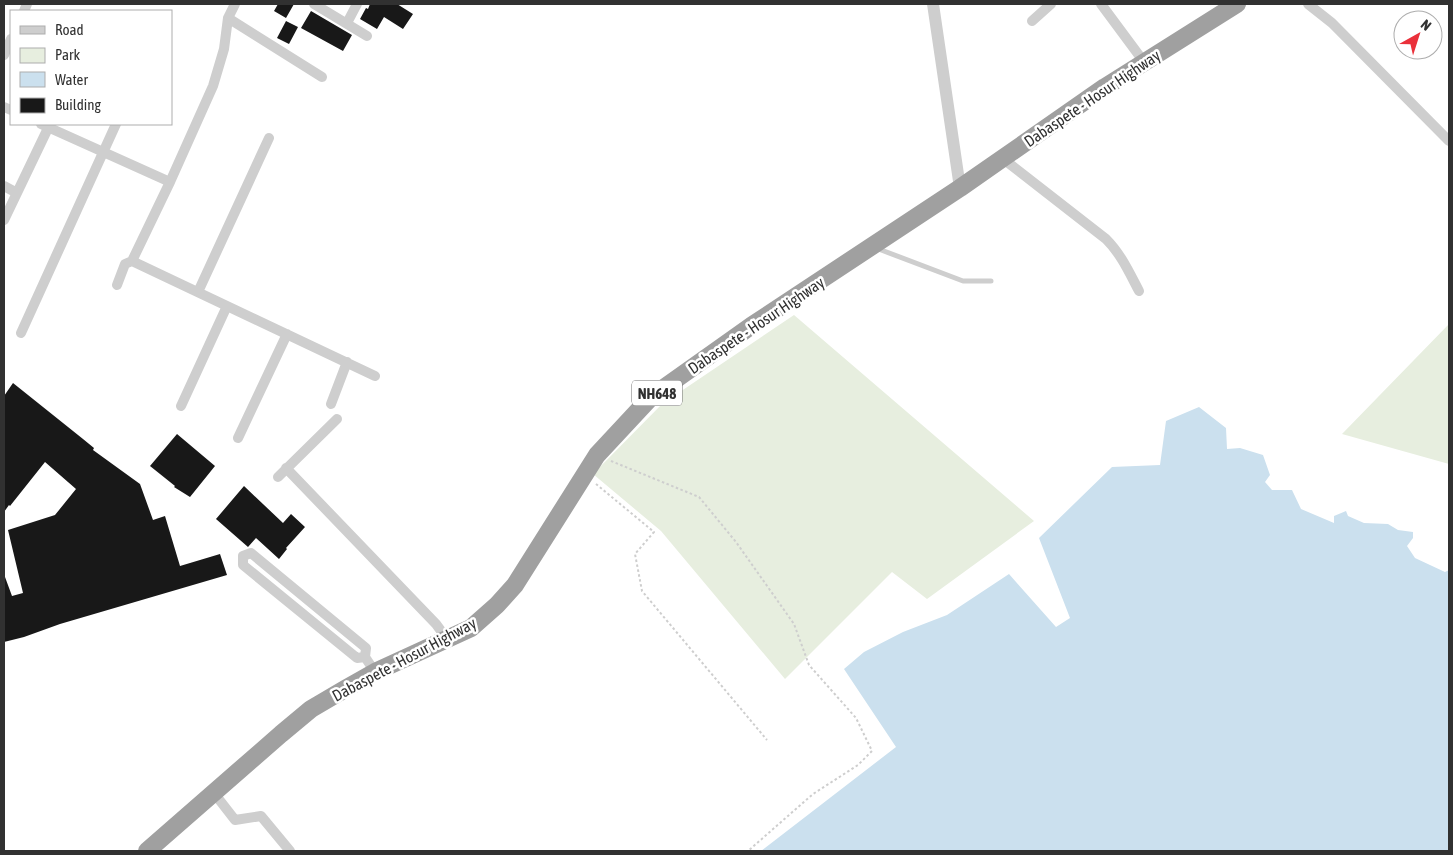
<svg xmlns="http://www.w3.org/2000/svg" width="1453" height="855" font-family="'Asap Condensed',sans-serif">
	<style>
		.green { fill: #e7eedf }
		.water { fill: #cbe0ee }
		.building { fill: #181818 }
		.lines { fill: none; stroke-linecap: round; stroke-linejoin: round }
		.path { stroke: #cecece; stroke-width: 2; stroke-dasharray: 2.5 2.5; stroke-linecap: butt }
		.service { stroke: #cecece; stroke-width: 5 }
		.minor { stroke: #cecece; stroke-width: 10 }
		.tertiary { stroke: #cecece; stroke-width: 12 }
		.trunk { stroke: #a0a0a0; stroke-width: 18 }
		.labels { text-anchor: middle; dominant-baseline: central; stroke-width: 5; stroke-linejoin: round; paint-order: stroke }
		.shield { fill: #fff; stroke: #6f6f6f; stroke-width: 1 }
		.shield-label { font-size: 15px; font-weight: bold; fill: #313131 }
		.street-label { font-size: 16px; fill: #313131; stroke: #fff }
	</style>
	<rect width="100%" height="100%" fill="#fff"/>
	<path class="green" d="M794 315 1034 521 927 599 892 572 785 679 661 531 593 474 662 404Z
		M1449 324V464L1342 434Z"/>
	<path class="water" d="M1199 407 1226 428 1227 449 1240 448 1263 455 1270 475 1265 482 1272 490H1292L1301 509 1334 523V516L1346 511 1348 516 1364 523 1388 524 1398 530 1413 532V538L1407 546 1415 558 1445 572 1449 570V851H761L896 747 844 669 864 652 903 632 947 615 1009 574 1056 627 1070 618 1039 538 1112 467 1160 465 1166 421Z"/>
	<path class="building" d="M278 4H294L286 18 274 11Z
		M370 4H397L413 14 403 29 384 17 377 29 360 19 366 8 368 9Z
		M311 11 352 35 343 51 301 28Z
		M286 21 298 27 289 44 277 38Z
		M13 383 83 439 94 448 93 450 140 484 153 520 165 516 180 566 220 554 227 575 60 624 24 637 4 642V577H5L12 596 23 593 8 530 55 515 76 489 45 462 10 506 9 505 4 512V396Z
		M177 434 215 466 190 497 174 487 175 486 150 466Z
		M244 486 283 523 291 514 305 527 286 548 287 549 279 559 256 538 248 547 216 519Z"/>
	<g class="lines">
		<path class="path" d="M611 461 699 497 736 542 794 624 809 665 856 718 872 751 858 765 813 794 748 851
			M596 484 654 532 635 554 642 591 767 740"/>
		<path class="service" d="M876 248 963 281H991"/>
		<path class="minor" d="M314 4 367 36
			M1101 4 1144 62
			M1308 4 1332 23 1449 141
			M24 11 27 4
			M228 18 322 77
			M1032 21 1051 4
			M347 23 357 4
			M4 55 11 39
			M4 107 11 110
			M41 124 170 182
			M1002 158 1106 239C1121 254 1129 272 1139 291
			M4 186 17 193
			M4 220 50 124
			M132 261 375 376
			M117 285 125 264 132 261 170 182 213 86 224 49 228 18 235 4
			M198 292 269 138
			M21 333 116 124
			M331 404 347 362
			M181 406 227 306
			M238 438 287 334
			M286 468 436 624 447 639
			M278 477 337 419
			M365 657 357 658 243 565V556L251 553 366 648 365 657 375 672
			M214 793 235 820 261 816 290 851"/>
		<path class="tertiary" d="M933 4 960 188"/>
		<path class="trunk" d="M147 851 281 734 311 709 345 689 375 672 471 628 497 605 515 585 597 455 651 397 751 326 960 188 1105 87 1237 4"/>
	</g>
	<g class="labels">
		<rect class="shield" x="632" y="380.5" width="50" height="25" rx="4"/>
		<g class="shield-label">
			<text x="657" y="393">NH648</text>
		</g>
		<g class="street-label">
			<text transform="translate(1092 98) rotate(-34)">Dabaspete - Hosur Highway</text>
			<text transform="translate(756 325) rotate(-34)">Dabaspete - Hosur Highway</text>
			<text transform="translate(404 659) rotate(-28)">Dabaspete - Hosur Highway</text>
		</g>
	</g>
	<rect width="1453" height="855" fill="none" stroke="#313131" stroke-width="10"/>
	<rect x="10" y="10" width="162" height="115" fill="#ffffff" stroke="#adadad"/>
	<rect x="20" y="26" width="25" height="8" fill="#cecece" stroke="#adadad"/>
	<text x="55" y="35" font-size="15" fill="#313131">Road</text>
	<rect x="20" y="48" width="25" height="15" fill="#e7eedf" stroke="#adadad"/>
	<text x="55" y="60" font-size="15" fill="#313131">Park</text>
	<rect x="20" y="72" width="25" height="15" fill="#cbe0ee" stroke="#adadad"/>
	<text x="55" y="85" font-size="15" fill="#313131">Water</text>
	<rect x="20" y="98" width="25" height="15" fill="#181818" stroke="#adadad"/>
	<text x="55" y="110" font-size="15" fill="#313131">Building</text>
	<g transform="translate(1418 35) rotate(39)"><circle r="24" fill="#ffffff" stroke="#adadad"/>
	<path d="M0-4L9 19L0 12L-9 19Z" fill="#ea303a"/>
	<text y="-8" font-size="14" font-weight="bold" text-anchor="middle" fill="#313131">N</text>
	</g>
</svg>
